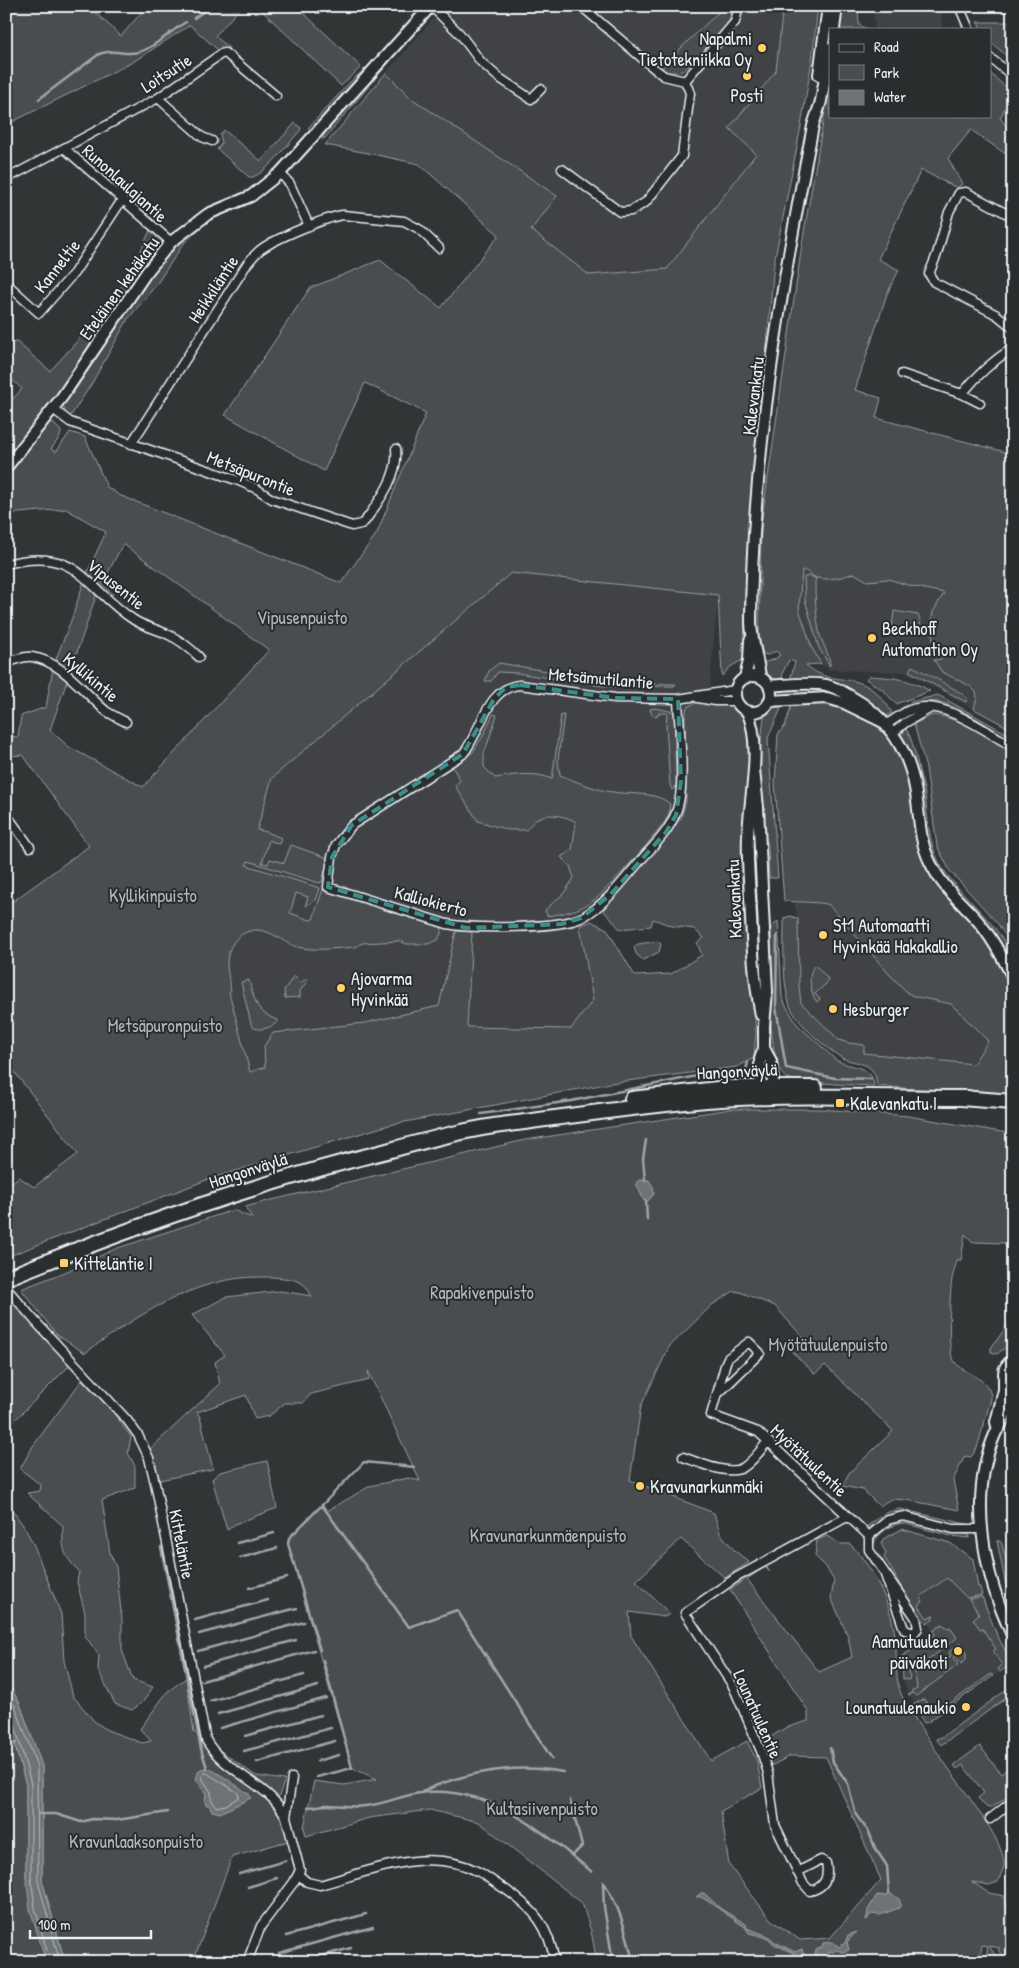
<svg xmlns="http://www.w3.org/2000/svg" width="1019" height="1968" font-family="'Patrick Hand',sans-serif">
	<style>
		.built { fill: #3f4244 }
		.green { fill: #494d4f; stroke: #989fa4 }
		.water { fill: #6e7376; stroke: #9fa5aa }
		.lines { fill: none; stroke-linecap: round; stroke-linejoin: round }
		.shore { stroke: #b7bfc4; stroke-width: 1 }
		.stream { stroke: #9fa5aa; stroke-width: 2.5 }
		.street-casing { stroke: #e8f1f8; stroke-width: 11 }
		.secondary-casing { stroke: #e8f1f8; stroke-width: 14 }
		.highway-casing { stroke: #e8f1f8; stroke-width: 18 }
		.street { stroke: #2a2d2e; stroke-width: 8 }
		.secondary { stroke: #2a2d2e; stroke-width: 10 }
		.highway { stroke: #2a2d2e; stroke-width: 14 }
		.marked { fill: none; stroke: #3a8f8a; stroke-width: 4; stroke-dasharray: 10 6; stroke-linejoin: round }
		.poi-dot { fill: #ffd166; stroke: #2a2d2e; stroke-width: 2 }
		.labels { text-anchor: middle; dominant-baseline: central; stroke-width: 4; stroke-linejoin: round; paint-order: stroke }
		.poi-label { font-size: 18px; fill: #e8f1f8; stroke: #2a2d2e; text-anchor: start }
		.street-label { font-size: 18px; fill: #e8f1f8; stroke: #2a2d2e }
		.park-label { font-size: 18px; fill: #b0b8bd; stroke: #2a2d2e }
	</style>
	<rect width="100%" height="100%" fill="#323536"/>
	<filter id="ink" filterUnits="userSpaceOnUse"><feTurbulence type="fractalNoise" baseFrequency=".02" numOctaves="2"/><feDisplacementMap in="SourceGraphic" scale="10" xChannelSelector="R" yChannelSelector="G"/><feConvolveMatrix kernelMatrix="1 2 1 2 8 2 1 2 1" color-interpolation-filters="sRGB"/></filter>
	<g filter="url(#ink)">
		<path class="built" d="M444 6H783L776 71 729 128 756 154 667 269 589 275 531 230 557 197 411 98 386 73Z
			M873 6H941L942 29H875Z
			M790 570 949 579 1000 658 979 712 906 672 829 670 821 664 795 617Z
			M511 573 718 595 698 817 580 926 593 1000 571 1029 467 1027V1009L250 1072 221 967 244 874 272 778Z
			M794 902 826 903 829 905 889 974 908 993 913 996 951 1004 988 1041 973 1064 864 1053V1045L848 1043 839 1040 801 1003 799 986 798 919Z
			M948 1578 978 1588 984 1598 997 1635 1012 1663 928 1722 924 1723 913 1705 915 1703 908 1695 904 1683 902 1656 936 1635 912 1603Z"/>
		<path class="green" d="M6 6H88L121 36 147 6H242L215 36 229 48 227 51 222 47 218 50 190 25 133 62 6 125Z
			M257 6H296L361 67 341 86Z
			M725 6H733C733 12 731 16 729 21 723 31 693 66 683 70 675 73 668 73 661 69L687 42Z
			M783 6H818L812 60 801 126 774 263 745 596 744 659 730 667 722 676 718 595 511 573 272 778 257 830 267 832 281 838 279 844 269 840 262 863 268 864 270 859 284 863 291 845 325 857 328 859 322 882 319 883 248 861 246 865 320 888 316 900 305 906 308 897 296 893 290 913 310 920 313 919 323 889 441 926 442 931 438 940 428 944H407L399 941 362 943 356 947C339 948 319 951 302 948 289 946 280 937 267 932 245 924 227 942 227 964 227 973 230 982 231 991L229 992 250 1072 265 1067 264 1046 273 1033 365 1023 439 1006 456 931 472 932 467 1027 571 1029 593 1000 580 926 591 921 607 929 635 976 671 974 702 955 697 943 704 938 694 929 672 926 653 919 651 926 620 929 603 910 648 859 681 818 686 801 685 718 687 707 698 702 730 704 739 709 747 720 749 768 744 816 745 869 756 1032 754 1058 737 1067 611 1083 389 1125 209 1179 14 1254 6 1261V1187L19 1177 34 1187 78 1154 6 1061V894L12 902 89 846 23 755 6 756V736L18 737 21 716 46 707 53 668 67 681 50 730 69 747 143 787 269 650 123 544 102 584 113 594 110 595 87 573 106 532 66 509 6 514V474L50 420 61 431 60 437 51 449 56 452 70 432 85 437 107 487 119 495 341 583 377 533 426 413 365 383 324 471 225 415 310 288 380 260 441 308 499 235 419 164 368 153 325 145 386 73 411 98 557 196 531 230 589 275 667 269 756 154 729 128 776 71Z
			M843 6H858L859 25 867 29H840Z
			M431 13 325 138 322 139 328 127Z
			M977 22H1013V62L990 41V29H982Z
			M365 69 367 70 319 123 310 130 308 128 350 82Z
			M990 73 1002 84 1013 90V93L1000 118 1013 134V159L971 130 948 158 962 184 957 188 921 170 878 259 899 270 887 294 855 390 881 398 876 418 1009 453 1013 440V730L974 709 977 697 976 692 970 686 942 672 934 660 942 659 940 647 933 641 931 624 933 612 944 593 911 586 888 579 867 581 854 573C844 577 828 581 817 578 810 576 809 571 802 570L799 609 812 648 821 664 806 665C824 680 833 677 854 681 871 685 884 698 892 713L887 716C857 690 831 676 790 680L795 662 789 660 783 672 782 681C772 679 764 674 763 663L775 659 780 655 776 651 768 655 763 654 759 638 761 525 803 238 830 82V116H990Z
			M295 123 301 128 300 131C290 141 262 180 249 177L217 149 222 143 220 135 224 130 261 161Z
			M204 223 205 224 184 243 156 285 128 319 92 383 70 417 65 413 63 404 75 390 155 269 181 240Z
			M150 230 162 240 161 247 64 387 6 460V406L22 389 6 374V340L9 343 17 342 50 371 102 314 133 269Z
			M811 576 816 579 815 582C815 599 816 615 819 631 821 642 831 657 830 666L819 648 805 600 804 577Z
			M84 581 97 593 70 673 56 659 72 618Z
			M894 611 918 615 921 622 920 626 914 629 892 628Z
			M499 663 577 676 582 678 575 682 517 673 498 672 491 681H485L489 671Z
			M912 666C922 671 964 693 967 698L966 702 909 671Z
			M869 676C891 677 911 679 930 691L896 704 883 690 866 679Z
			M591 679 625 683 676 684 674 686 615 687 594 685Z
			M938 695 1013 737V741C994 730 958 705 938 702 924 700 912 705 901 711L900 709 911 702Z
			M828 700 873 722 891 742 906 771 912 794 918 842 967 915 995 953 1005 971 1013 989V1096L877 1086C876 1079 876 1074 870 1068 863 1062 850 1062 842 1058 825 1048 797 1023 790 1006 782 985 784 944 784 921V918L791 916 798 919 799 986 801 1003 839 1040 848 1043 864 1045V1053L973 1064 988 1041 951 1004 913 996 908 993 889 974 829 905C825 902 793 902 784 901L775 784 778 734 785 726 792 703Z
			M783 704 768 738 778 878H769L768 846 762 826 760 748 764 717 774 707Z
			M655 708 674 712 676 782V787L672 790 670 785 666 726 667 713H658L657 716 652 715 650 709Z
			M493 714 497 715 484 754V767L495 778C514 775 534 771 552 779L561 715H564L558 760 560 775C572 780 599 791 613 792 631 795 655 791 670 804 669 808 670 812 668 816 664 828 606 891 594 900 581 910 563 914 547 916L545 910 564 893 574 878 570 866 561 857 572 850 576 822C567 816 547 812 538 818 533 821 530 826 526 830H508L478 821 455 786 460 780 452 766 473 752 483 736Z
			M933 715C962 718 987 738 1013 752V948L998 924 950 871 937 846 926 768 914 724Z
			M906 729C912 738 914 750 917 761 919 772 923 783 925 795 928 817 928 841 939 862 954 892 1013 933 1013 966 1003 947 991 928 976 912 964 898 948 885 939 868 923 840 926 809 918 779 915 764 905 751 901 736Z
			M778 921 782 996 786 1006 797 1024 836 1060C850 1068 873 1065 874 1086 851 1085 828 1084 805 1081 799 1080 792 1080 787 1078 764 1067 771 958 771 933L772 927Z
			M658 941 661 944 659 952 643 960 636 954 634 947 638 944Z
			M815 965 828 979 827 983 815 994 820 999 817 1002C810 994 807 972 815 965Z
			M294 976 301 983 307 978 308 980 300 991V997L285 998 284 990Z
			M249 980C255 1001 256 1013 278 1020V1022C271 1027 263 1031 254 1028L251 1024 241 982Z
			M731 1109H820L908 1116 1013 1134V1270L1005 1243 973 1242 965 1234 961 1260H957C956 1266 953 1272 952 1279 950 1291 947 1350 953 1359 963 1376 991 1376 991 1399L977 1448 971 1457 965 1456 953 1480 959 1510 907 1500 891 1499 879 1506 863 1490 842 1486 849 1473 893 1431 825 1365 815 1374 787 1347 807 1342 775 1306 740 1292 734 1291 712 1305 669 1347 641 1406 630 1480 714 1513 720 1533 735 1551 749 1562 725 1578 681 1539 636 1581 670 1614 664 1617 629 1612 631 1636 711 1761 747 1741 757 1761 762 1788 721 1811 729 1865 771 1920 800 1940 830 1938 881 1880 826 1757 790 1756 771 1766 754 1729 757 1727 763 1742 785 1728 808 1721V1711L730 1590 765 1565 770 1572 765 1567 747 1579 819 1672 852 1657 848 1636 831 1598 834 1581 826 1567 815 1556 817 1540 827 1536 840 1544H850C876 1570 896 1613 896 1651 897 1669 895 1685 905 1702 924 1735 947 1766 969 1797 982 1817 999 1837 1004 1861 1005 1867 1000 1876 998 1882L989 1885 972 1882 989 1893 1004 1896 1007 1907H1013V1948L1008 1949 1013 1953V1962H1007L998 1950 1000 1948 989 1946 1000 1962H985L988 1946 982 1945 979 1962H597L591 1931 582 1903 479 1822 430 1810 369 1818 306 1836 304 1827 314 1781 344 1785 377 1779 352 1768 288 1544 289 1538 322 1505 327 1511 370 1486 408 1478 420 1481 368 1371 369 1380 311 1394 303 1403H285L269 1416 255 1419 246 1395 197 1412 200 1417 213 1469 160 1480 150 1449 220 1384 215 1362 225 1355 192 1315 226 1297 280 1291 312 1296C309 1292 306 1286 303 1284 294 1277 272 1277 261 1277 196 1276 137 1316 85 1353L57 1335 21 1289 65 1272 115 1249 233 1210 252 1218 245 1207 272 1200 525 1140Z
			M6 1294 70 1365 9 1426 6 1444Z
			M1013 1308V1342L997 1354 991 1352V1348L1009 1323Z
			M82 1380 112 1411 131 1437 128 1453 135 1466V1488L102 1500 110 1553 116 1567 122 1620V1650L133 1680 153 1687 143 1702 132 1710 115 1704 98 1670 99 1655 85 1636V1613L77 1582 79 1571C63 1556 62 1547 63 1526L27 1493 40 1491 41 1485 20 1469 33 1446Z
			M267 1461 277 1508 235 1524 227 1530 212 1479 220 1472Z
			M6 1502 23 1525 33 1543 61 1614 64 1661 73 1696 94 1721 107 1730 142 1743 151 1741 140 1729 167 1692 186 1678 194 1732 256 1776 285 1780 275 1806 282 1821 288 1841 232 1857 193 1962H65L42 1880V1766L20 1704 6 1679Z
			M900 1509 971 1525C952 1533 921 1512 901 1512 887 1512 879 1528 866 1527L885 1513Z
			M899 1520H905L952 1532 970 1535 969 1538 951 1536 903 1523C890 1525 875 1534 873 1548 872 1533 886 1523 899 1520Z
			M902 1529 950 1543 973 1559 978 1587H980L982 1595 967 1598 947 1578 920 1597 923 1601 918 1605 927 1618 933 1615V1620L926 1623 908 1601 909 1600C900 1586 893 1571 884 1557L886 1553 881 1544 883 1539Z
			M997 1541H1000L1002 1544 1013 1589V1605L1006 1586Z
			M982 1597 997 1635 1012 1663 1000 1672 998 1669 1002 1665 993 1651 996 1649 982 1628 980 1629 973 1619 979 1614 969 1599Z
			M942 1624 948 1628 950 1627 957 1638 923 1664 934 1671 941 1660 951 1656 949 1652 961 1643 966 1651V1660L961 1664 955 1656 953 1658 958 1665 916 1696 913 1693 909 1696 908 1695 912 1692V1690L917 1689 915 1674 911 1671 908 1672 910 1676 909 1680 903 1679 902 1656 935 1635 933 1631Z
			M991 1674 993 1676 928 1722 924 1723 913 1705 924 1699 935 1714Z
			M1013 1685V1693L941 1745 936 1739 942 1737Z
			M6 1720 10 1728 26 1785V1876L46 1962H6Z
			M980 1746 1001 1774 1008 1768 1013 1774V1793L991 1808 986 1807 978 1798 984 1793 963 1765 957 1769 954 1765Z"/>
		<path class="water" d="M639 1180H649L653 1187 654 1194 648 1201H644L636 1183Z
			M6 1679 20 1704 42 1766V1880L65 1962H46L30 1909 26 1876V1785L10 1728 6 1720Z
			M204 1768C213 1767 239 1788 249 1794L251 1798 220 1813 212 1811 209 1805H206L205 1802 206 1794 196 1779 199 1770Z
			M701 1893H704L721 1909 746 1924 747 1928 768 1936 775 1942 795 1952 802 1949 805 1958 809 1961 814 1959 816 1950 822 1947 823 1943 833 1942 839 1947 845 1943 848 1935 856 1932 847 1942 849 1950 843 1952 836 1950 833 1952 829 1951V1955L831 1961 795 1962V1954L774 1944 768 1938 749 1933 745 1927 709 1902 701 1897H696Z
			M889 1893 899 1899 901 1905 899 1908 880 1915 871 1914 866 1921 868 1910 877 1895 885 1896Z"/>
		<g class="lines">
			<path class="shore" d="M6 1690 15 1706 37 1766 38 1881 60 1962
				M6 1719 11 1720 15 1726 31 1784V1876L35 1908 50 1962
				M207 1773 238 1793 239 1797 226 1805 216 1807 211 1799V1792L202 1778 203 1774Z"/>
			<path class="stream" d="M194 18 212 6
				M39 99 99 54C116 48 124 56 138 52 153 49 172 30 186 22
				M777 935 776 1007 786 1068 835 1078 871 1079
				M481 1114 571 1101 717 1072H739L746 1070 748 1062
				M645 1180 643 1159 646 1140
				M646 1201 647 1220
				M414 1467 364 1462 322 1505 409 1627 457 1610 552 1759
				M237 1543 274 1533
				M161 1547 201 1749 207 1768
				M240 1558 277 1548
				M249 1588 287 1578
				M195 1620 268 1600
				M199 1634 297 1608
				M320 1650 288 1544 289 1538 322 1505
				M198 1651 304 1622
				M203 1666 296 1640
				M202 1681 314 1650
				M210 1701 304 1675
				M218 1714 318 1686
				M220 1728 326 1698
				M245 1736 321 1715
				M830 1748 833 1762 848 1784 856 1815 869 1832 875 1848 887 1866 889 1893
				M6 1749 16 1743
				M244 1751 331 1728
				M317 1761 339 1755
				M257 1762 335 1741
				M317 1777 352 1768 323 1660
				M423 1791C465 1772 517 1763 563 1772
				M570 1800 582 1846 572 1856
				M308 1807C314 1807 321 1805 327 1805 340 1805 352 1808 365 1806 387 1804 406 1793 428 1792 492 1787 546 1834 592 1872
				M39 1814H56L81 1822 92 1819 117 1820 168 1812
				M239 1874 285 1861
				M603 1882C620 1905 627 1935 633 1962
				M603 1884 604 1907 613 1962
				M248 1887 277 1878
				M286 1936 366 1914
				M279 1953 373 1927
				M299 1962 351 1948
				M354 1962 364 1959"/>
			<g class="street-casing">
				<path id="street" d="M431 6 460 34 481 62 498 77 531 99 541 89
					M581 6 656 70 664 76 685 81
					M959 6 969 29
					M318 8 320 6
					M990 58 1013 76
					M158 98 202 137 212 141
					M64 148 171 242
					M562 169 620 212 631 211 646 202 682 156 690 93 685 81 735 22 739 6
					M280 173 290 184 309 226
					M6 179 158 98 221 54 225 53 230 57 276 96
					M1013 217 966 192 959 193 949 212 937 254 929 274 934 282 997 315 1013 328
					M6 283 39 313 74 273 122 200
					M902 374 962 394 980 403
					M962 394C977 375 992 361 1013 348
					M53 409 70 422 239 481 257 489 272 499 352 526 361 524 365 521C380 500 399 475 396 449
					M131 444 247 264C251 259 255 254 260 250 274 239 327 217 343 215L404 221 419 229 439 248
					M6 564C80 545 84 588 134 620 145 627 157 629 169 635 180 640 191 649 199 657
					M6 664C14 660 23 656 32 657 62 661 84 693 106 711 112 715 120 719 126 722
					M698 698 715 701H736
					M678 699C679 728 685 775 679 802 674 827 656 843 640 861 623 881 606 904 583 917 560 929 474 929 447 924L328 887 332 857 336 845 352 825 463 754C481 733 486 687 520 685L615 698 678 699 735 690
					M886 725C896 718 906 710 917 708 946 701 988 733 1013 747
					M893 733 905 723 931 708
					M6 814 30 847
					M9 1291 35 1321 127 1420 138 1435 149 1458 155 1483 206 1740C225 1774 268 1782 286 1817
					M717 1395 760 1353 749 1342 728 1358 726 1362 711 1415 758 1432 869 1536
					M683 1457C698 1462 730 1477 744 1467 753 1461 761 1450 768 1441
					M885 1575 903 1626 905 1630 914 1633 918 1628 916 1618 869 1550V1536L888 1520 903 1516 953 1529H983
					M990 1819 1013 1801
					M797 1872 821 1860 826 1863C829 1877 825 1887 810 1891L803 1883 775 1825 768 1773 761 1751 733 1686 685 1613 737 1577 847 1517
					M299 1875 307 1882 320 1885C371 1871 428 1845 479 1872 488 1877 496 1884 505 1889 535 1910 548 1925 555 1962
					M247 1962 261 1926 294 1882 300 1870 286 1817 292 1778"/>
			</g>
			<g class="secondary-casing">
				<path id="secondary" d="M834 29 837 6
					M819 75 828 6
					M6 468 62 397 146 273 171 242 208 214 251 196 280 173 431 6
					M735 694a18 18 0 1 1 36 0a18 18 0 1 1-36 0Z
					M760 677C758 659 751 639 751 621 752 457 781 287 813 126 815 118 819 109 821 101 824 83 827 66 830 49
					M745 678 749 660 750 640
					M769 686C787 685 808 682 826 685 835 687 842 691 850 696 885 715 908 748 915 788 920 813 918 838 930 862 941 886 960 901 977 920 992 937 1003 958 1013 978
					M769 701 827 698 844 703 881 721
					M747 711C763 746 749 798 748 836 747 856 749 877 750 897 752 937 753 976 761 1015
					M754 770 758 807 767 991 764 1026V1048L760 1059 761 1094
					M764 1048 771 1061 774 1093
					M1013 1360C1001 1367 1001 1380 1013 1386
					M1013 1397C1008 1405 1006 1414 1002 1422 1001 1426 998 1429 996 1432 967 1496 984 1576 1013 1637
					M997 1426 996 1422 1004 1390V1378"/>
			</g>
			<g class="highway-casing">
				<path id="highway" d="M961 1098 1013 1102
					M632 1099 726 1088H815
					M6 1278C129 1228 254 1184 383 1152 424 1141 466 1129 509 1124 579 1115 650 1104 721 1099 803 1094 886 1098 969 1098"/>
			</g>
			<use href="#street" class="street"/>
			<use href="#secondary" class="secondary"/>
			<use href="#highway" class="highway"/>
		</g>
	</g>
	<path class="marked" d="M520 685 615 698 678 699 681 781 676 815 666 832 610 895 581 918 562 924 466 928 328 887 332 857 352 825 463 754 494 699 506 687Z"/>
	<g class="poi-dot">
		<circle cx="762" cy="48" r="5"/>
		<circle cx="747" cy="76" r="5"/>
		<circle cx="872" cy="638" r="5"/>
		<circle cx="823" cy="935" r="5"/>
		<circle cx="341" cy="988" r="5"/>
		<circle cx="833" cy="1009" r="5"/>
		<rect x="835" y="1098" width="10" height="10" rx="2.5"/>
		<rect x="59" y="1258" width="10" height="10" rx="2.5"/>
		<circle cx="640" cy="1486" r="5"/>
		<circle cx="958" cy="1651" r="5"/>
		<circle cx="966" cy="1707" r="5"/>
	</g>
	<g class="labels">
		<g class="poi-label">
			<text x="752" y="38" text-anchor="end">Napalmi<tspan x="752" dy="21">Tietotekniikka Oy</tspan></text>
			<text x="747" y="95" text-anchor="middle">Posti</text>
			<text x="882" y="628">Beckhoff<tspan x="882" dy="21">Automation Oy</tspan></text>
			<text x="833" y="925">St1 Automaatti<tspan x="833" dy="21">Hyvinkää Hakakallio</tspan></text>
			<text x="351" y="978">Ajovarma<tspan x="351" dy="21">Hyvinkää</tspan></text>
			<text x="843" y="1009">Hesburger</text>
			<text x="850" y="1103">Kalevankatu I</text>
			<text x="74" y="1263">Kitteläntie I</text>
			<text x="650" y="1486">Kravunarkunmäki</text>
			<text x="948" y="1641" text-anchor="end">Aamutuulen<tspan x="948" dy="21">päiväkoti</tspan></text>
			<text x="956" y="1707" text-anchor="end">Lounatuulenaukio</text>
		</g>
		<g class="street-label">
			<text transform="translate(166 73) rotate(-33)">Loitsutie</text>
			<text transform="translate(125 183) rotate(42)">Runonlaulajantie</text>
			<text transform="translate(57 266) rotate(-52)">Kanneltie</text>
			<text transform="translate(119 288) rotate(-54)">Eteläinen kehäkatu</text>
			<text transform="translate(213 289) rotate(-57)">Heikkiläntie</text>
			<text transform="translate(753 396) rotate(-83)">Kalevankatu</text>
			<text transform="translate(251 473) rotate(22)">Metsäpurontie</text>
			<text transform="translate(116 584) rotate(39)">Vipusentie</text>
			<text transform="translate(91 677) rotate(40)">Kyllikintie</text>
			<text transform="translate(601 678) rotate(5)">Metsämutilantie</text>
			<text transform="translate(734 899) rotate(-92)">Kalevankatu</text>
			<text transform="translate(431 901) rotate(15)">Kalliokierto</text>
			<text transform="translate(737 1071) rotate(-3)">Hangonväylä</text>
			<text transform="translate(248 1170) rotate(-18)">Hangonväylä</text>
			<text transform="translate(809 1460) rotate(43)">Myötätuulentie</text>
			<text transform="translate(182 1544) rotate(79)">Kitteläntie</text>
			<text transform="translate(758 1714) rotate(66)">Lounatuulentie</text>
		</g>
		<g class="park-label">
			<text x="302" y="617">Vipusenpuisto</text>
			<text x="153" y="895">Kyllikinpuisto</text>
			<text x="165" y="1025">Metsäpuronpuisto</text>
			<text x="482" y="1292">Rapakivenpuisto</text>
			<text x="828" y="1344">Myötätuulenpuisto</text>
			<text x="548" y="1535">Kravunarkunmäenpuisto</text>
			<text x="542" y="1808">Kultasiivenpuisto</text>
			<text x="136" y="1841">Kravunlaaksonpuisto</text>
		</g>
	</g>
	<rect width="1019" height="1968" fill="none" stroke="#2a2d2e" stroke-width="25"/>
	<rect x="12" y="12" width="994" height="1943" fill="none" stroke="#e8f1f8" stroke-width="2" filter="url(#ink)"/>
	<rect x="829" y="28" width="162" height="90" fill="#2a2d2e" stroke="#767b7f"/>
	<rect x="839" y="44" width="25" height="8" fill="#2a2d2e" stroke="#767b7f"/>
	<text x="874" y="52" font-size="15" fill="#e8f1f8">Road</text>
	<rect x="839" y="65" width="25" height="15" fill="#494d4f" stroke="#767b7f"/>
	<text x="874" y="78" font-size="15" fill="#e8f1f8">Park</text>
	<rect x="839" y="90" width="25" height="15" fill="#6e7376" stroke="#767b7f"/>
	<text x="874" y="102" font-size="15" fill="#e8f1f8">Water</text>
	<path d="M30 1930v8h121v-8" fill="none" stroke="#e8f1f8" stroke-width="2.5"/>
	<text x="38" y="1930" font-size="15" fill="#e8f1f8" stroke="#2a2d2e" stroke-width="4" paint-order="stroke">100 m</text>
</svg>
